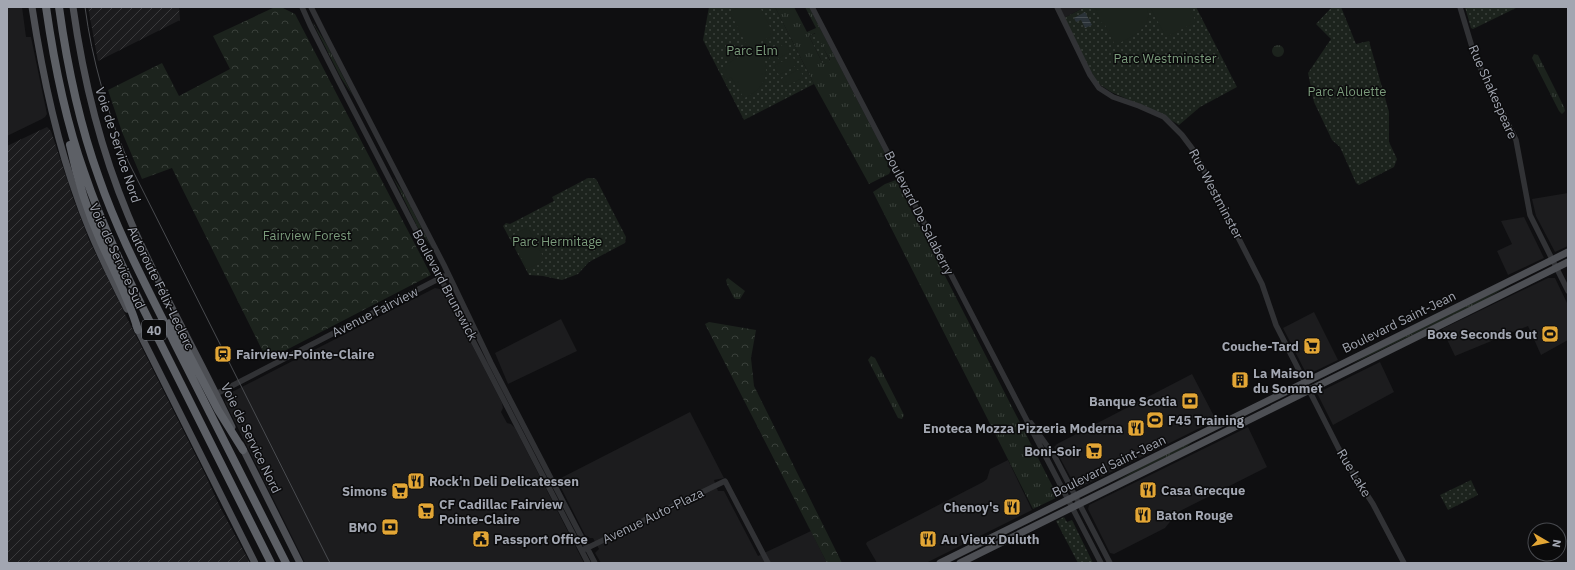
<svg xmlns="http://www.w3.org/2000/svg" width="1575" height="570" font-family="'IBM Plex Sans',sans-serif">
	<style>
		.built { fill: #1c1c1e }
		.industrial { fill: url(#industrial-furrows) }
		.grass { fill: url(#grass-tufts); fill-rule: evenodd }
		.forest { fill: url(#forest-crowns) }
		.park { fill: url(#park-dots) }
		.pitch { fill: #1c231d }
		.water { fill: url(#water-rules) }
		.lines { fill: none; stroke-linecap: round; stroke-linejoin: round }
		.minor { stroke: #313235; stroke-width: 5.5 }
		.major { stroke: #4d4f54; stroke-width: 7 }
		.highway { stroke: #5d6066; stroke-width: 8 }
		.tram { stroke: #4a4c50; stroke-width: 1 }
		.labels { text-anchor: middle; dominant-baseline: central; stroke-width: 3; stroke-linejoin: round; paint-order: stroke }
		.shield { fill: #0b0b0c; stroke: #757880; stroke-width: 1 }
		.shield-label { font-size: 12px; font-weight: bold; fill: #a2a6b1 }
		.park-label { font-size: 13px; fill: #7a9a7b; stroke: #0b0b0c }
		.street-label { font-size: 13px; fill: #a2a6b1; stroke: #0b0b0c }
		.poi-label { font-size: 13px; font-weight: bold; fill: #a2a6b1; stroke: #0b0b0c; text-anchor: start }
	</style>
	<defs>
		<pattern id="industrial-furrows" width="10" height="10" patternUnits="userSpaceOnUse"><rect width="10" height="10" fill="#1c1c1e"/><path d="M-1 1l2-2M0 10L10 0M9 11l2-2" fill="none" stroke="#3a3a3c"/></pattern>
		<pattern id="grass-tufts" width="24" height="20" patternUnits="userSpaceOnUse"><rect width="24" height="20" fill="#1c231d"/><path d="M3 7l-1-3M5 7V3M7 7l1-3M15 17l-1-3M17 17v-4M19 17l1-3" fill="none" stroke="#3a403b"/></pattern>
		<pattern id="forest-crowns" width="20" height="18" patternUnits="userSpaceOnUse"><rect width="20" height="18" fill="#1c231d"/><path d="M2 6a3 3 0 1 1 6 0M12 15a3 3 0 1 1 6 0" fill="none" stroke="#3a403b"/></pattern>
		<pattern id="park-dots" width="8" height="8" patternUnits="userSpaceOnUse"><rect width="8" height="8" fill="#1c231d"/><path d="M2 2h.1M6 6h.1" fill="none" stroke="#3a403b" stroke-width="1.8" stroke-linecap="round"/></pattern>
		<pattern id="water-rules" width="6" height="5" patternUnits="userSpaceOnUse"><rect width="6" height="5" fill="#2a3238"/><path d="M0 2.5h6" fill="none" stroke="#464d52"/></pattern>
	</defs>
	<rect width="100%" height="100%" fill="#0f0f11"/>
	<path class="built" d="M7 7H22L26 37H31L47 114 45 117 42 119 7 136Z
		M1059 7H1085L1064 18Z
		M1568 193V246L1555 252 1536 216 1532 199Z
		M1524 217 1544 258 1508 275 1497 251 1512 244 1501 221Z
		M1548 278H1555L1568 305V340L1541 355 1528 326 1455 356 1442 329Z
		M435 288 440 289 448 298 502 403 503 408 501 412 507 423 511 424 515 428 584 563H305L225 402 226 398 228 394Z
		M1314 312 1338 360 1307 375 1283 328Z
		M561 319 577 351 508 384 495 353Z
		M1380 362 1394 392 1333 425 1317 393Z
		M1192 374 1216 420 1077 489 1054 447 1057 444Z
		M690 412 724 478 714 480 718 491H724L758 556 811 531 827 563H601L595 553 599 549 593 538H590L585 535 557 480Z
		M1248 427 1267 467 1178 512 1165 528 1114 554 1110 553 1088 509 1089 505Z
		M1008 460 1032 510 926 563H877L866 544 867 542 983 482 987 479 990 469Z"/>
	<path class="industrial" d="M88 7H179L180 20 98 61Z
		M47 127 51 131 73 198 89 240 118 300 206 476 219 505 250 563H7V146Z"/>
	<path class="grass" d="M775 7H794L807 32 816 28 805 7H809L890 163 887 166 891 170 889 174 869 184 814 84ZM815 33 830 60 823 64 809 36Z
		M312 21 327 45 353 96 341 78Z
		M1272 51a6 6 0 1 1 12 0a6 6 0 1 1-12 0Z
		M1534 54 1538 55 1564 107 1565 111 1562 114 1559 111 1532 58Z
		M393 177 404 194 432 248 418 228Z
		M896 180 1058 497 1033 509 873 192 885 184Z
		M728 278 745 291 740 299H736L734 298 727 284 726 280Z
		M1509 285 1485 300 1352 364 1371 353Z
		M871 356 875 358 904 415 902 419 898 418 868 360Z
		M1192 442 1185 448 1115 482 1139 468Z"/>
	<path class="forest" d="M275 7H281L295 14 431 275 267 360 172 168 142 179 122 132 108 90 162 63 179 96 230 69 213 36Z
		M709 322 756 330 751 358 754 386 842 563H827L705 324Z"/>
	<path class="park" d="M709 7H775L814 84 744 120 703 40Z
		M1085 7H1196L1237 87 1200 107 1179 125 1159 113 1111 92 1099 84 1094 79 1064 18Z
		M1332 7H1341L1356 44 1369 41 1389 112V142L1397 159 1394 167 1359 185 1356 183 1340 147 1332 140 1314 102 1308 73 1331 39 1316 24Z
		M1465 7H1518L1473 29 1471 28Z
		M816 33 830 61 823 64 809 36Z
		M588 178H593L596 179 626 237 625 243 589 262 578 274 562 280 543 276 529 275 503 226 506 223 510 224 554 201 552 197Z
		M1471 480 1478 495 1448 510 1440 495Z
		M1064 517 1067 522 1072 520 1093 563H1078L1056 521Z"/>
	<path class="pitch" d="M739 7H760L774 35 748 48 730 12Z
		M1095 7H1146C1156 28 1129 38 1115 45L1104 23 1102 24Z
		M1150 7H1189L1196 22 1166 37Z
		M786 43 790 52 772 62 767 54Z
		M739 45 743 53 728 61 724 53Z
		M756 47C774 64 767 90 744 98L731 77 726 80 721 71 724 68 725 65Z
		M792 56 797 65 779 75 774 66Z
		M799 69 804 77 785 87 781 79Z
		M528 227 545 260 527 269 510 237Z"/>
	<path class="water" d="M1085 12 1092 25 1085 28 1081 20 1076 22 1074 18Z"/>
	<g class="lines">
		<path class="minor" d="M302 7 310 25 338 80 588 563
			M311 7 325 35 444 265 491 363 595 563
			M812 7 1101 563
			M1057 7 1090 75 1099 88 1113 97 1139 106 1164 117 1182 135 1194 151 1262 284 1276 325 1344 459 1373 504 1404 563
			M1460 7 1475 57 1516 140 1530 215 1568 291
			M216 394 444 276
			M1031 423 1055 457 1110 563
			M585 549 725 481 768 563"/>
		<path class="major" d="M32 7C42 72 55 137 78 199 91 237 109 273 127 309
			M73 7C83 78 100 148 128 215 158 287 199 356 232 427
			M136 326 255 563
			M241 445 300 563
			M940 563 1568 252
			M960 563 1568 262"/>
		<path class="highway" d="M46 7C54 63 65 119 84 172 106 238 138 298 169 360 203 428 237 495 271 563
			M59 7C67 65 79 123 99 178 119 236 148 289 175 344 212 417 249 490 286 563
			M70 145C77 178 87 211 101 242 114 271 129 299 138 330
			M170 323 185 347 218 410 243 450"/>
		<path class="tram" d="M85 7C92 60 107 112 128 161L330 563"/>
	</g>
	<defs>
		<g id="stadium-square" transform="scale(0.9)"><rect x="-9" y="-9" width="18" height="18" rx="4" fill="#e3a635" stroke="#0b0b0c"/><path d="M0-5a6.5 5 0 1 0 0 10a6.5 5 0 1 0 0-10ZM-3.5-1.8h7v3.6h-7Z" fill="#111"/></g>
		<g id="supermarket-square" transform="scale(0.9)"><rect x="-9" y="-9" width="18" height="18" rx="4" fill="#e3a635" stroke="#0b0b0c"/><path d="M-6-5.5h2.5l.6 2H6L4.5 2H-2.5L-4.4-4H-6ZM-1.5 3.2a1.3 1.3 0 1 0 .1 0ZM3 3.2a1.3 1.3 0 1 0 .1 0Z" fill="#111"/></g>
		<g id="station-square" transform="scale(0.9)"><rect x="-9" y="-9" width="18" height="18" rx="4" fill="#e3a635" stroke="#0b0b0c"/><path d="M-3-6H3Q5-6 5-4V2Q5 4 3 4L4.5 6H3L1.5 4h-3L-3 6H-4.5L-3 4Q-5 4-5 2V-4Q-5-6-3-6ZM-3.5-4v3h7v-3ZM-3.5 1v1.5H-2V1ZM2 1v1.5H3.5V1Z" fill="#111"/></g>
		<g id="building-square" transform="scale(0.9)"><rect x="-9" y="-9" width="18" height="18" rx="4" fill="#e3a635" stroke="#0b0b0c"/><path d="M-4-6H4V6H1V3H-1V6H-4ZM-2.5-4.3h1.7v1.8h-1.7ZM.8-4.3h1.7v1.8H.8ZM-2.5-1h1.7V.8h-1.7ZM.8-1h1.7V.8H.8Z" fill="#111"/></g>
		<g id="bank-square" transform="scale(0.9)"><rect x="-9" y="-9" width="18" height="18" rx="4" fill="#e3a635" stroke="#0b0b0c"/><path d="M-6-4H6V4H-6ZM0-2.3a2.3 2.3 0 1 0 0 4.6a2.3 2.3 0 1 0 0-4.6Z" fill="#111"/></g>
		<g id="restaurant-square" transform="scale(0.9)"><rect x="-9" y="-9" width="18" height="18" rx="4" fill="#e3a635" stroke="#0b0b0c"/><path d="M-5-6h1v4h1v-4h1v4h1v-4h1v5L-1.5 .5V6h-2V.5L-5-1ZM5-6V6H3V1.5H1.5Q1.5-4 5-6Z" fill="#111"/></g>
		<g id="civic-square" transform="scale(0.9)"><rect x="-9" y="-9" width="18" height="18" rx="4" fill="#e3a635" stroke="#0b0b0c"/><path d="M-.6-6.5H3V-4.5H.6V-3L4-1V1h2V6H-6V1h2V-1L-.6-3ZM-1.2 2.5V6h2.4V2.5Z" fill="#111"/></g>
	</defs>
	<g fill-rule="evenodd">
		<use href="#stadium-square" x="1550" y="334"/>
		<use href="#supermarket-square" x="1312" y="346"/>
		<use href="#station-square" x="223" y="354"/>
		<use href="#building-square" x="1240" y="380"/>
		<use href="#bank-square" x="1190" y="401"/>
		<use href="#stadium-square" x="1155" y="420"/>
		<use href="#restaurant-square" x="1136" y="428"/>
		<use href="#supermarket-square" x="1094" y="451"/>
		<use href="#restaurant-square" x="416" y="481"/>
		<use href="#restaurant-square" x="1148" y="490"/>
		<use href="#supermarket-square" x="400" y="491"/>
		<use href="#restaurant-square" x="1012" y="507"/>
		<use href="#supermarket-square" x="426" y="511"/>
		<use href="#restaurant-square" x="1143" y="515"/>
		<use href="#bank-square" x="390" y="527"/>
		<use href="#civic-square" x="481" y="539"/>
		<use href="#restaurant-square" x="928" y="539"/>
	</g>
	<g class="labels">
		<rect class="shield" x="142" y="320" width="24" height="20" rx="3"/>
		<g class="shield-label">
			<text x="154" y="330">40</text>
		</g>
		<g class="park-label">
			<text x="752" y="50">Parc Elm</text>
			<text x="1165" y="58">Parc Westminster</text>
			<text x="1347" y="91">Parc Alouette</text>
			<text x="307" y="235">Fairview Forest</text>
			<text x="557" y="241">Parc Hermitage</text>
		</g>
		<g class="street-label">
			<text transform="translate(1493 92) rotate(66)">Rue Shakespeare</text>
			<text transform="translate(118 145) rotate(72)">Voie de Service Nord</text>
			<text transform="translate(1216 194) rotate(62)">Rue Westminster</text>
			<text transform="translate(919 213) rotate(63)">Boulevard De Salaberry</text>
			<text transform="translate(117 256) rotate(65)">Voie de Service Sud</text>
			<text transform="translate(445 285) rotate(62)">Boulevard Brunswick</text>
			<text transform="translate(161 288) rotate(64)">Autoroute Félix-Leclerc</text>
			<text transform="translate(375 312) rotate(-27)">Avenue Fairview</text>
			<text transform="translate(1399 322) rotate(-26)">Boulevard Saint-Jean</text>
			<text transform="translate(251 438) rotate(64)">Voie de Service Nord</text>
			<text transform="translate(1109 466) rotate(-26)">Boulevard Saint-Jean</text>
			<text transform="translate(1354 473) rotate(59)">Rue Lake</text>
			<text transform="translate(653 516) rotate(-26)">Avenue Auto-Plaza</text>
		</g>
		<g class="poi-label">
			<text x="1537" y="334" text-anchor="end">Boxe Seconds Out</text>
			<text x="1299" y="346" text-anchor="end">Couche-Tard</text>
			<text x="236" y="354">Fairview-Pointe-Claire</text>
			<text x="1253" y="373">La Maison<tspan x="1253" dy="15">du Sommet</tspan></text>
			<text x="1177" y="401" text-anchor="end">Banque Scotia</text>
			<text x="1168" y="420">F45 Training</text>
			<text x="1123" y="428" text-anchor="end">Enoteca Mozza Pizzeria Moderna</text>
			<text x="1081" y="451" text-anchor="end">Boni-Soir</text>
			<text x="429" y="481">Rock'n Deli Delicatessen</text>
			<text x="1161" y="490">Casa Grecque</text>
			<text x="387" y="491" text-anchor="end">Simons</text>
			<text x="439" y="504">CF Cadillac Fairview<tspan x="439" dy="15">Pointe-Claire</tspan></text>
			<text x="999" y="507" text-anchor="end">Chenoy's</text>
			<text x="1156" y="515">Baton Rouge</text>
			<text x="377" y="527" text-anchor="end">BMO</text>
			<text x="494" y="539">Passport Office</text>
			<text x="941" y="539">Au Vieux Duluth</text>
		</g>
	</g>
	<rect width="1575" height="570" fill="none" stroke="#a2a6b1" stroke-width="16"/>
	<g transform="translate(1547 542) rotate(99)"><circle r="19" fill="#0b0b0c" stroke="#47494e"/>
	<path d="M0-3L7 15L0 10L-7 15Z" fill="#e3a635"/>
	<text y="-6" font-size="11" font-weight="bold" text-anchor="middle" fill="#a2a6b1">N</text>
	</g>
</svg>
